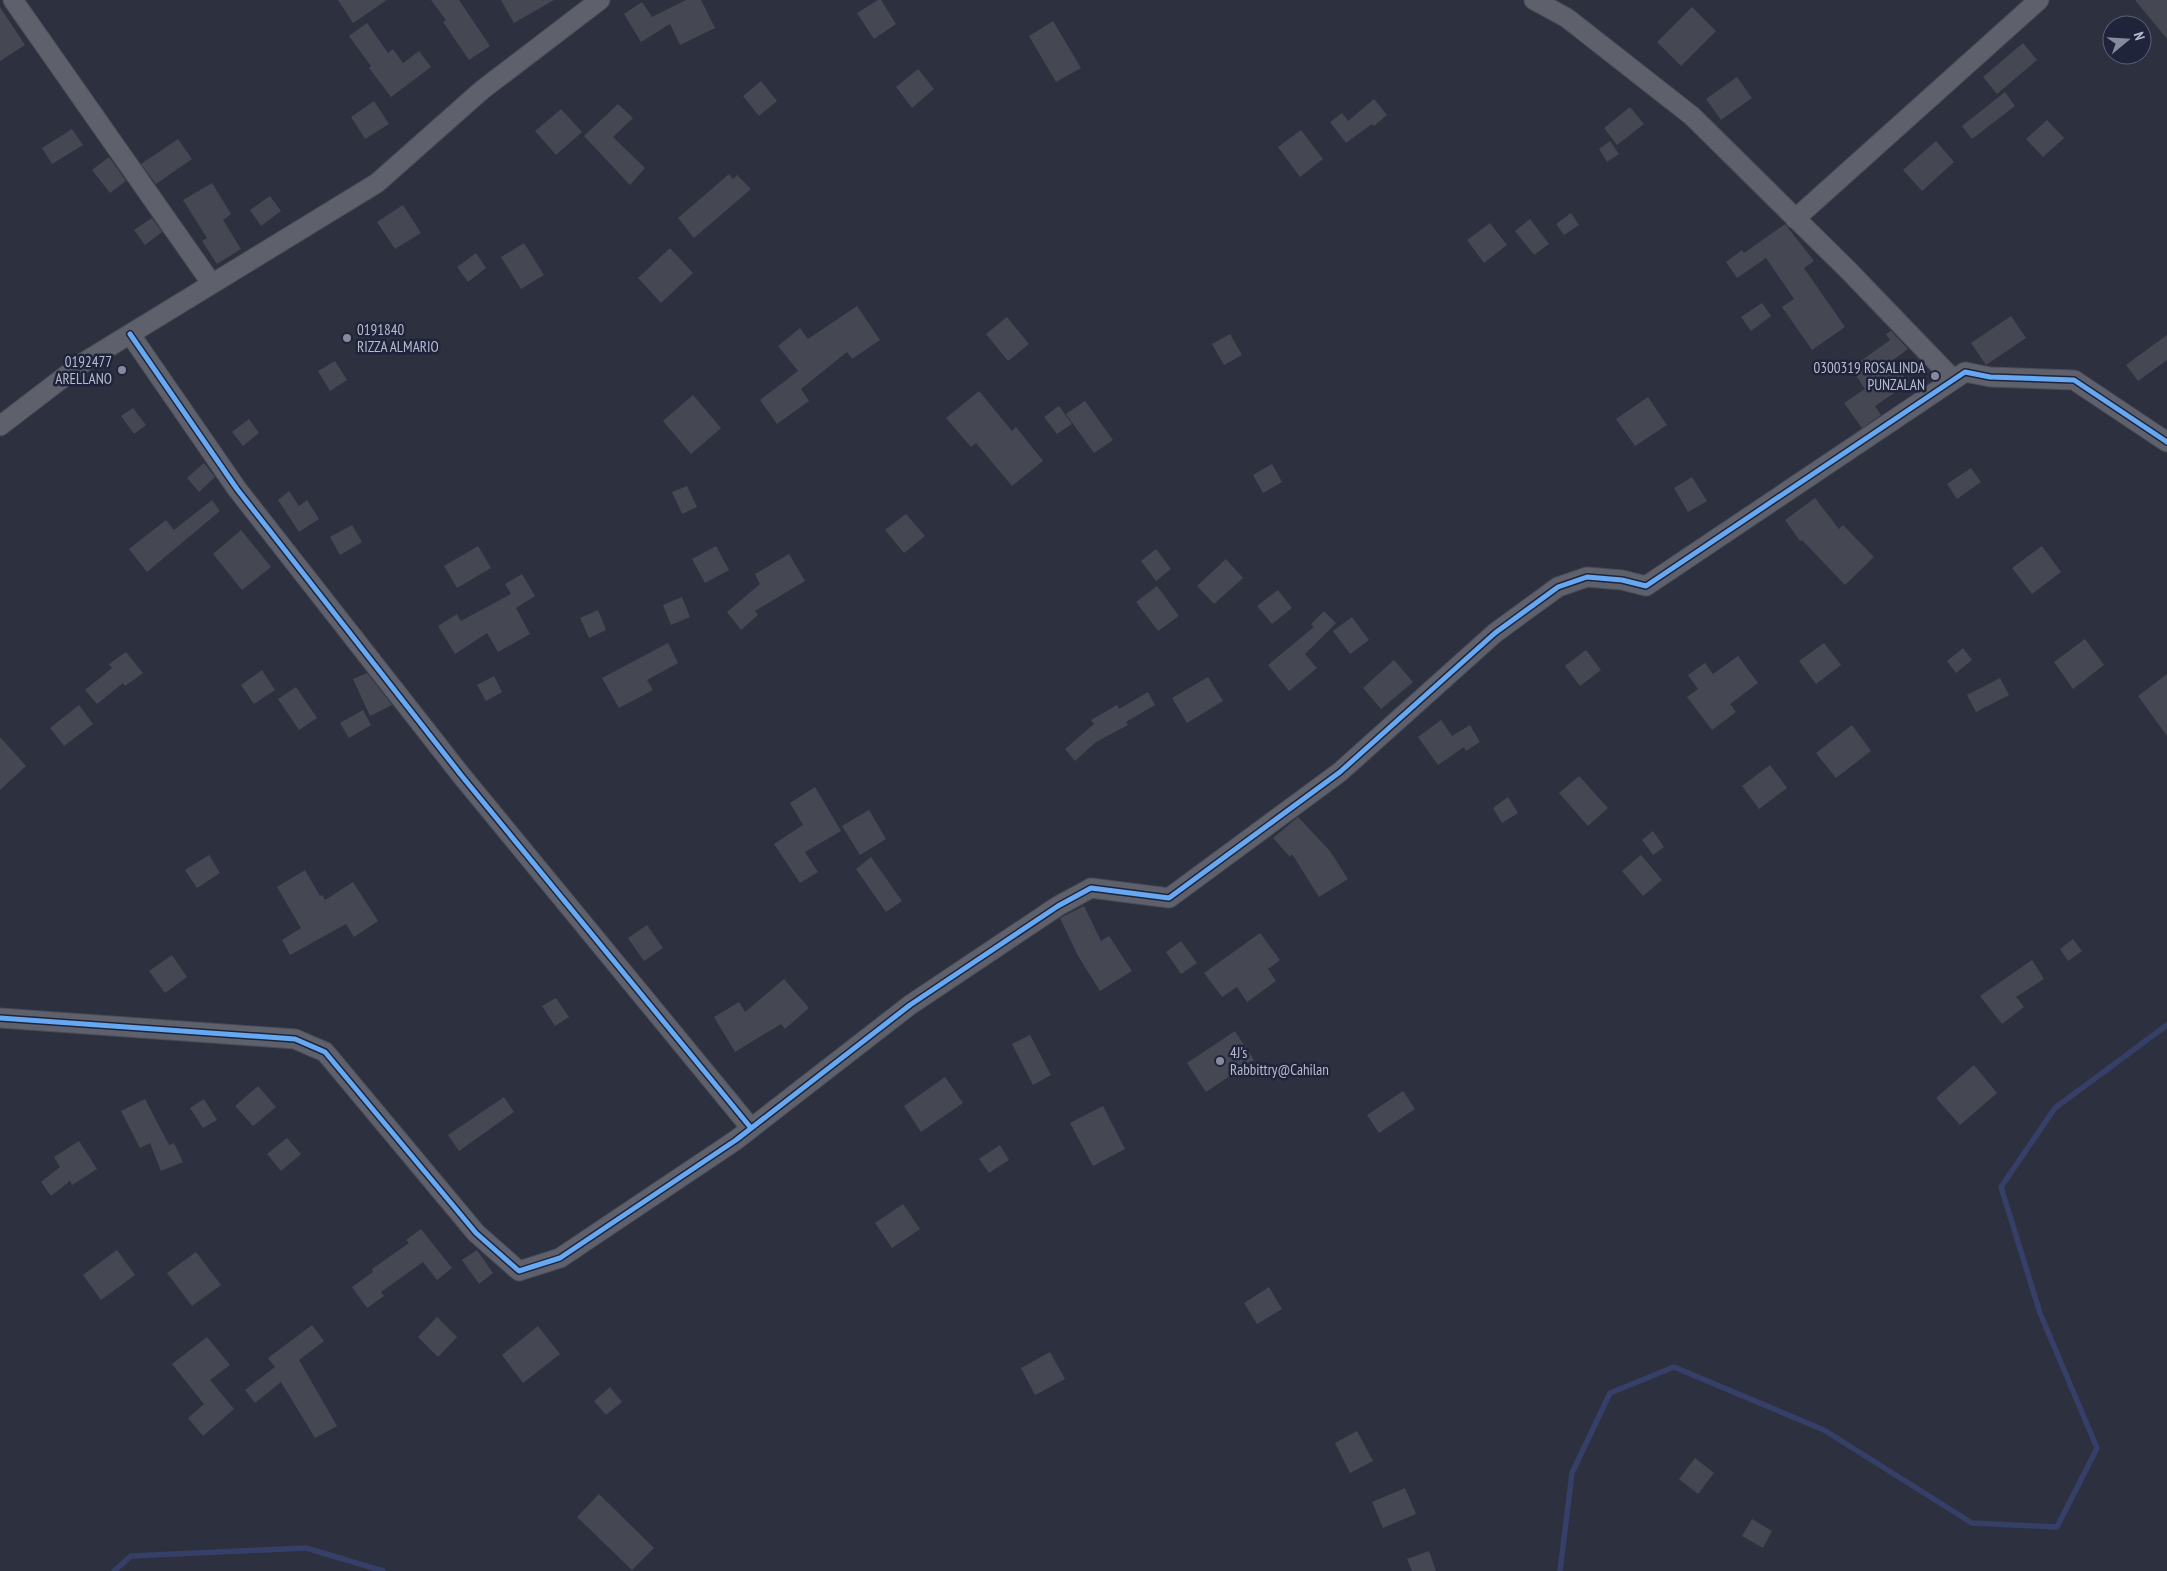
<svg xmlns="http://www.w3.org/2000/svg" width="2167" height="1571" font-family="'PT Sans Narrow',sans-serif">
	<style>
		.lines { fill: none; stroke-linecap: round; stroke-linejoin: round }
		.stream { stroke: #363f68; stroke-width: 5.5 }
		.building { fill: #454853 }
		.street-casing { stroke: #4a4c57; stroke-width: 21 }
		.street { stroke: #5e606b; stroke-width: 19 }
		.cycleway-casing { stroke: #1f243b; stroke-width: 8 }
		.cycleway { stroke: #66a8f1; stroke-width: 5 }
		.poi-dot { fill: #878a9c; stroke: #1f243b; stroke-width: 2 }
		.labels { text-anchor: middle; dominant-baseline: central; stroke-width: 5; stroke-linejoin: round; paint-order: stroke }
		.poi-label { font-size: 15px; fill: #b8bbce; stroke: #1f243b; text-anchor: start }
	</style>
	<rect width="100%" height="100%" fill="#2d303e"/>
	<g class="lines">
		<path class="stream" d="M114 1571 131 1556 306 1548 383 1571
			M1560 1571 1572 1473 1610 1393 1674 1367 1824 1430 1972 1523 2057 1527 2097 1448 2040 1313 2001 1187 2055 1108 2167 1025"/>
	</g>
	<path class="building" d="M338 0H387L353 23Z
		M431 0H459L490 46 469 60 443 22 446 20Z
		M501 0H554L514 23Z
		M686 0H701L715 28 680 45 670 24 641 42 624 14 642 2 652 17Z
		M878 0H881L896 24 874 39 857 13Z
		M2135 0H2167V39L2149 17Z
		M0 7 25 45 0 61Z
		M1692 7 1716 31 1681 66 1657 42Z
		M1053 21 1081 68 1056 82 1029 36Z
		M367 23 388 53 393 49 403 63 419 51 431 67 391 97 369 68 371 66 349 36Z
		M2023 43 2037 60 1997 94 1983 77Z
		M918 69 934 89 912 108 896 87Z
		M1737 77 1752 98 1721 120 1706 99Z
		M761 81 777 101 759 116 743 96Z
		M2005 92 2015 106 1972 139 1962 126Z
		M1374 99 1387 115 1374 126 1372 124 1346 143 1330 122 1342 113 1348 121Z
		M374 101 389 124 365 139 351 117Z
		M618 104 633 118 613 137 645 168 630 185 584 136Z
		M1630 107 1644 124 1617 145 1604 128Z
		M561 109 582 132 556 155 535 131Z
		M2047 120 2064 138 2043 157 2026 139Z
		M72 129 83 145 52 164 42 148Z
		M1301 130 1323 159 1300 177 1278 147Z
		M178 139 192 159 156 184 141 164Z
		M1610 141 1619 154 1607 162 1599 149Z
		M1936 141 1954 162 1922 191 1903 170Z
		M109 157 126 181 110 193 92 170Z
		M729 174 733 179 737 175 751 189 694 238 678 218Z
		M212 183 231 214 223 220 241 249 217 264 202 241 207 238 183 200Z
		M270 196 281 211 261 226 250 210Z
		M403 205 421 233 395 249 377 222Z
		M1571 213 1579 225 1564 235 1556 224Z
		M152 218 162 232 145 245 134 230Z
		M1530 219 1549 244 1534 255 1515 231Z
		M1490 223 1507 245 1484 263 1467 240Z
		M1785 224 1814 261 1804 268 1845 327 1812 350 1782 307 1794 299 1766 258 1737 278 1726 262 1742 250 1744 253Z
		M524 243 544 275 521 289 501 257Z
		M670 248 693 273 661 303 638 278Z
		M476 253 486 268 468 282 457 267Z
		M1762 303 1771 316 1751 331 1741 317Z
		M857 306 880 340 852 359 847 352 801 389 809 401 777 424 760 400 798 371 778 346 800 328 808 339Z
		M2011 316 2026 338 1986 365 1971 343Z
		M1007 317 1029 344 1008 361 986 334Z
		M1891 331 1908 349 1893 360 1909 383 1875 406 1881 415 1862 428 1844 403 1865 389 1851 368 1890 340 1886 334Z
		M1230 334 1242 355 1224 365 1212 344Z
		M2167 335V360L2138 381 2126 365Z
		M335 361 347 380 330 391 318 371Z
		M979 391 1012 431 1016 427 1043 461 1012 486 976 443 971 447 946 418Z
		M693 395 721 428 691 454 663 421Z
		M1648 397 1667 425 1635 446 1616 419Z
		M1085 401 1113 440 1094 453 1066 414Z
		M1059 406 1072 424 1057 434 1044 417Z
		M133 408 146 425 134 434 121 416Z
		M249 419 259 433 243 446 232 432Z
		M204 463 215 477 199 492 187 478Z
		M1272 464 1282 482 1263 493 1253 475Z
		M1971 468 1981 482 1957 499 1947 484Z
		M1692 477 1707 501 1688 512 1674 488Z
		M687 486 697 507 682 514 672 492Z
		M289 491 299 506 307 500 319 519 299 532 278 500Z
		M1815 498 1839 529 1843 525 1874 557 1845 585 1802 540 1800 541 1785 520Z
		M212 500 220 511 147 572 129 549 166 520 174 530Z
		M906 514 925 536 904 553 885 530Z
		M352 525 362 542 340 555 330 537Z
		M241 530 271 567 242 590 213 554Z
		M478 546 491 568 457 588 444 566Z
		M716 546 729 570 705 583 692 559Z
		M2042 546 2061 572 2032 594 2012 568Z
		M1156 549 1171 569 1156 581 1141 561Z
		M789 554 805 581 755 611 758 615 741 630 727 612 760 584 755 574Z
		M1226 559 1243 578 1214 604 1197 586Z
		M522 574 535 596 516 608 530 634 498 652 487 633 455 654 438 626 457 614 461 621 511 594 505 584Z
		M1157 586 1179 616 1158 631 1136 602Z
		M1278 590 1292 608 1272 624 1257 606Z
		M682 597 690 617 671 625 663 605Z
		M598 610 606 630 589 638 580 618Z
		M1324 611 1336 623 1305 654 1317 668 1289 691 1268 665 1314 627 1311 624Z
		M1352 617 1369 640 1350 654 1333 631Z
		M2085 639 2104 665 2073 689 2054 662Z
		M668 643 678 663 647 680 653 690 619 708 602 678Z
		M1824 643 1841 665 1816 684 1799 661Z
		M1963 648 1972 660 1956 673 1947 661Z
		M1586 650 1601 670 1580 686 1565 666Z
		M126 652 143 673 125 686 123 683 97 704 85 690 112 668 109 664Z
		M1738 656 1758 683 1730 704 1736 712 1712 730 1687 697 1698 689 1688 675 1705 663 1713 674Z
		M1394 660 1413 682 1381 709 1363 688Z
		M262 670 275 690 254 704 241 685Z
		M367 673 392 705 370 716 353 679Z
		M2167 674V736L2138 696Z
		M494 676 502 692 486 701 477 685Z
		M1208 677 1223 701 1187 723 1172 698Z
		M2000 678 2009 695 1976 712 1967 695Z
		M296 687 317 718 299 730 278 699Z
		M1148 692 1155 705 1126 722 1128 725 1096 742 1075 761 1065 749 1094 724 1091 720 1117 705 1119 709Z
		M79 705 93 724 64 746 50 728Z
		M363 710 371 725 349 738 340 723Z
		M1441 720 1452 736 1470 725 1480 742 1466 751 1464 747 1438 765 1418 737Z
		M1852 725 1871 751 1836 778 1816 753Z
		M0 737 26 766 0 790Z
		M1770 765 1787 788 1759 809 1742 786Z
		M1579 776 1608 808 1588 826 1559 793Z
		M815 787 841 831 805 852 818 872 800 883 774 844 803 825 790 803Z
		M1508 797 1518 813 1502 823 1493 808Z
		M869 810 886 839 860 855 842 826Z
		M1298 817 1330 851 1348 879 1319 897 1292 854 1290 857 1273 838Z
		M1653 831 1664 847 1653 855 1642 840Z
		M209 855 220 873 197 888 185 870Z
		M1641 855 1662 880 1643 896 1622 871Z
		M871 857 902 901 886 912 856 869Z
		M305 870 320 896 322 895 325 900 353 882 378 921 354 937 346 924 290 955 282 940 301 928 277 887Z
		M1084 906 1101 941 1109 936 1132 971 1100 991 1078 956 1060 918Z
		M647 925 663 948 644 961 628 938Z
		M1260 933 1280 960 1268 969 1276 981 1247 1002 1237 987 1222 997 1204 973Z
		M2073 939 2082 951 2068 961 2060 949Z
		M1181 941 1197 963 1181 974 1166 952Z
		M172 955 187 977 165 993 149 971Z
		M2032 960 2044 979 2016 997 2024 1007 2002 1024 1980 996Z
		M784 979 809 1008 785 1029 781 1024 735 1052 714 1017 739 1002 745 1012Z
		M556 998 569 1017 555 1026 542 1006Z
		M1235 1031 1254 1060 1206 1092 1187 1063Z
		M1030 1035 1051 1075 1033 1085 1012 1044Z
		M1974 1065 1997 1093 1960 1125 1936 1098Z
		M945 1077 963 1103 921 1132 904 1106Z
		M258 1086 276 1107 253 1126 235 1106Z
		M1403 1091 1415 1109 1379 1133 1367 1115Z
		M504 1097 514 1112 459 1151 448 1135Z
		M145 1099 169 1145 174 1143 183 1162 161 1171 150 1143 140 1148 121 1111Z
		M204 1099 217 1120 203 1128 190 1108Z
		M1103 1106 1125 1149 1093 1166 1070 1123Z
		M287 1138 301 1154 281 1171 267 1154Z
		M79 1141 97 1169 72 1185 70 1181 51 1196 41 1182 60 1167 54 1157Z
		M1000 1145 1009 1160 989 1173 979 1159Z
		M903 1204 920 1229 892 1248 875 1223Z
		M421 1229 452 1268 437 1280 423 1262 381 1292 384 1296 367 1308 352 1287 373 1272 372 1269 409 1243 406 1240Z
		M117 1250 135 1275 101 1300 83 1275Z
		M477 1250 493 1273 479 1284 462 1260Z
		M196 1252 221 1285 192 1306 167 1273Z
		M1269 1287 1282 1309 1257 1324 1244 1303Z
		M437 1317 457 1337 438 1357 418 1337Z
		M312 1325 324 1341 299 1360 337 1426 315 1438 281 1382 255 1403 245 1390 275 1367 268 1358Z
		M538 1326 560 1354 523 1383 502 1355Z
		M207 1337 230 1365 210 1380 234 1409 203 1436 188 1418 204 1404 172 1364Z
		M1050 1352 1065 1379 1035 1395 1021 1368Z
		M610 1387 622 1402 606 1415 594 1401Z
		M1357 1431 1373 1461 1350 1473 1335 1443Z
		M1695 1458 1714 1473 1698 1494 1679 1479Z
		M1405 1488 1416 1514 1383 1528 1372 1502Z
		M599 1494 654 1548 632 1570 577 1517Z
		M1752 1519 1772 1531 1763 1548 1742 1536Z
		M1429 1551 1436 1571H1412L1407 1559Z"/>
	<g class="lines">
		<g class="street-casing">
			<path id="street" d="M13 0 212 284
				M1534 0 1567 18 1692 116 1848 270 1953 379
				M1795 219 2039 0
				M130 334 237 489 461 775 751 1128
				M0 426 81 364 377 183 482 90 600 0
				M0 1018 295 1039 325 1052 476 1233 519 1271 560 1258 736 1140 910 1005 1058 906 1091 888 1169 898 1340 772 1495 633 1558 587 1587 577 1622 580 1646 586 1965 372 1990 377 2074 380 2167 442"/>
		</g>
		<use href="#street" class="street"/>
		<g class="cycleway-casing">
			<path id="cycleway" d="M130 334 237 489 461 775 751 1128
				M0 1018 295 1039 325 1052 476 1233 519 1271 560 1258 736 1140 910 1005 1058 906 1091 888 1169 898 1340 772 1495 633 1558 587 1587 577 1622 580 1646 586 1965 372 1990 377 2074 380 2167 442"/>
		</g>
		<use href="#cycleway" class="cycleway"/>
	</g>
	<g class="poi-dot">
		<circle cx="347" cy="338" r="5"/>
		<circle cx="122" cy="370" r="5"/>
		<circle cx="1935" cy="376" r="5"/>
		<circle cx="1220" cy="1061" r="5"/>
	</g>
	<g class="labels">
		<g class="poi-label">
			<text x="357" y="329">0191840<tspan x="357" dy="17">RIZZA ALMARIO</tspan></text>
			<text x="112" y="361" text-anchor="end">0192477<tspan x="112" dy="17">ARELLANO</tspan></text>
			<text x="1925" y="367" text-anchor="end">0300319 ROSALINDA<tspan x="1925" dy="17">PUNZALAN</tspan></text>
			<text x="1230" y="1052">4J's<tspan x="1230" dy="17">Rabbittry@Cahilan</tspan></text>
		</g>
	</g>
	<g transform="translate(2127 40) rotate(72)"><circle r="24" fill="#1f243b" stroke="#5c6076"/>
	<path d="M0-4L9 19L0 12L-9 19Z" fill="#878a9c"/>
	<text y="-8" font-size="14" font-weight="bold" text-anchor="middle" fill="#b8bbce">N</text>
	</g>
</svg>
